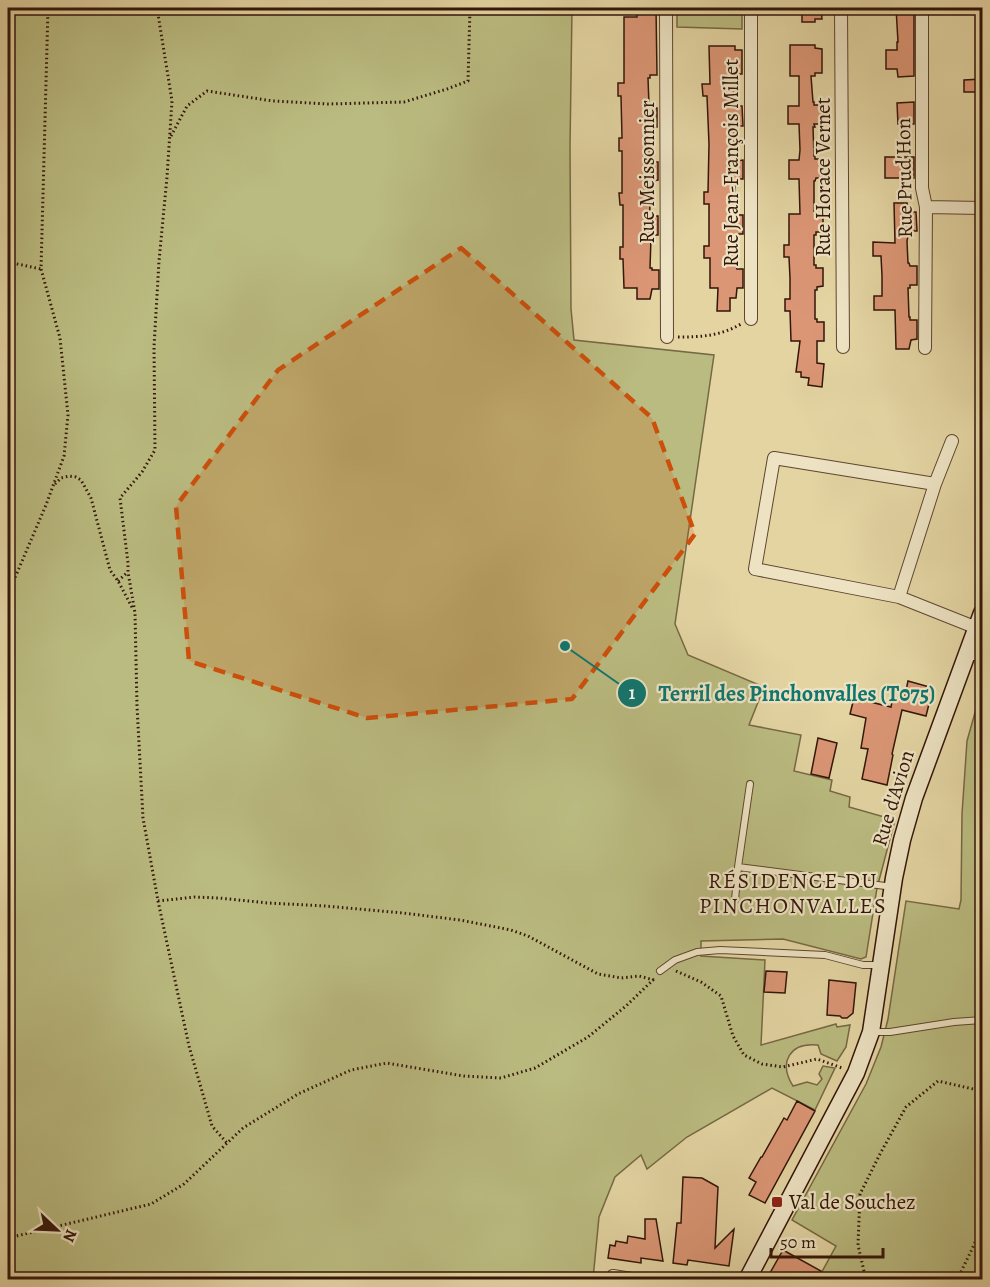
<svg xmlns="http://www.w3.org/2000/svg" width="990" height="1287" font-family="Alegreya,serif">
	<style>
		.green { fill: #babb80; stroke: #766844; stroke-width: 1.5 }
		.building { fill: #db9675; stroke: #331509; stroke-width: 1.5 }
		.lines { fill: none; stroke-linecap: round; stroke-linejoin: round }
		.lane-casing { stroke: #5f452f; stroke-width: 8 }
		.street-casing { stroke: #5f452f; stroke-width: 14 }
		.secondary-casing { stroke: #331509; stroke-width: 19 }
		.path { stroke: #331509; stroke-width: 3; stroke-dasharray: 1.5 3; stroke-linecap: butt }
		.lane { stroke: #ede3c3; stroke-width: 6 }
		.street { stroke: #ede3c3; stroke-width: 12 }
		.secondary { stroke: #ede3c3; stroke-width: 16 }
		.marked { fill: #cd4f0c; fill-opacity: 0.2; stroke: #cd4f0c; stroke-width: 4.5; stroke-dasharray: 12 8; stroke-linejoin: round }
		.poi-dot { fill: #8f2418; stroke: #ede3c3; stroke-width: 2 }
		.labels { text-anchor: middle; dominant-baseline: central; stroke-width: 4.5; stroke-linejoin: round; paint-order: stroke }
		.street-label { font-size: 21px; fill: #331509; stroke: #ede3c3 }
		.poi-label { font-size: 21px; fill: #331509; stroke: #ede3c3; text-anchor: start }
		.neighbourhood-label { font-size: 22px; letter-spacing: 1.5px; fill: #331509; stroke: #ede3c3 }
		.leader { fill: none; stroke: #0f766e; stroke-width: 2 }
		.callout-dot { fill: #0f766e; stroke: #ede3c3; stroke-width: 2 }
		.mark-label { font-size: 18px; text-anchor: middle; font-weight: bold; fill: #fff }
		.callout-label { font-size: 22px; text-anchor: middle; font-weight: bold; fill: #0f766e; stroke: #ede3c3; stroke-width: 4.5; stroke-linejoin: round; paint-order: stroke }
	</style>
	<rect width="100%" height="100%" fill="#e3d4a2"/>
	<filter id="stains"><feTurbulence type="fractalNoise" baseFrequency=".00333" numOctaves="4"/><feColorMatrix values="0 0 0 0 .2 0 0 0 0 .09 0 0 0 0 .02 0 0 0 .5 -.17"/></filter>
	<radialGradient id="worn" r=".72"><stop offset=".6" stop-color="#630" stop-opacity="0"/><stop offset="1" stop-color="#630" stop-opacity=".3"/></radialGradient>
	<path class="green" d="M8 8H572L570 147 571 309 574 340 714 355 675 624 688 655 764 687 749 725 801 735 794 771 832 780 830 791 850 797 849 807 895 820 877 888 866 957 861 959 783 939 701 941V956L765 960 761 1045 836 1024 837 1027 850 1025 846 1047 837 1061 821 1054 818 1045C790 1042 778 1062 793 1086L807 1082 817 1085 822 1079 819 1074 823 1066 835 1068 815 1110 772 1088 687 1137 647 1169 641 1155 615 1177 599 1217 593 1279 572 1276 571 1280 8 1279Z
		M677 8H742V29L677 27Z
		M982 688V1279H818L836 1246 792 1220 866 1084 881 1047 888 1019 906 901 959 909 961 900 962 814 967 741Z"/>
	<path class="building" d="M636 8H656L657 75H650V78H648L649 105H650V108H657V127H650L651 130H649V159H651V162H658V180L651 181V183H649L650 213H651V216H658V235H652L651 238 650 268H652V270H659V289H652L650 299H637V288H624L623 259H620V247H623V205H620L619 193H622V151H619V138H622L621 96H618V83H624V17H637Z
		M802 8H821L822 19H815V22H802Z
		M896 8H914V76L898 77 897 69H886V50H897V42H898Z
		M790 45H815V48L822 49V73H815V76H811L813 102H814V105H821V124H814L815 127H813L814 156H815V159H822V178H816L815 181H814V211H816V214H823V232H816V235H814V265H816V268H823V286L817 287V290H815V319H817V322H824V341H817V363L824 364 822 387 808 385 809 378 801 377V372H796L800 341H791L790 311H785V299H790V278L789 257H784V245H789V214H800L799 179H789V160H799L800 150 799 124H788V106H799V76H790Z
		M709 46H735V50H742V74H735V77H733L734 103 735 106H742L743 126H735L734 128V151L736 161 743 160V179H736V182H735V212H736L737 215H743V234H737L735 237 736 266 737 269H743V288H737L736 298H730V311H717L718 288H710V258H704V246H709V204H704V192H708L709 144 707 96H703L702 84H710Z
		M982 79V92H964V80Z
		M914 102V124H898L897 103Z
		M885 157H914V178H885Z
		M894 203H907L909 212H916L917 231H909L907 241 908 263H909L910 266H917V285H910V288H908L909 317H910V320H917V339L911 340 909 349H896L895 310H874V296H882V276L881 256H873V242L895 243Z
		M908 681 933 688 926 716 902 710 892 754 893 755 887 785 862 779 868 749 861 748 866 718 850 714 854 698 891 707 893 697 904 700Z
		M818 738 837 743 829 778 811 774Z
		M766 971 787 972 785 993 764 992Z
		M829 980 856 983 853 1013 847 1018H842L840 1016 827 1015Z
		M797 1101 815 1111 765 1203 749 1195 756 1182 749 1178 761 1157H762L784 1118 787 1120Z
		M683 1177 702 1178 718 1187 715 1248 734 1229 729 1266 688 1260 687 1265 673 1263 677 1223H681Z
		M645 1219H656L663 1261 641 1258V1263L608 1258 610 1245 615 1246 616 1241 627 1243 628 1236 645 1239Z
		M783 1250 821 1271 817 1280H766Z"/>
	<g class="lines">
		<g class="lane-casing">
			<path id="lane" d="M968 657H982
				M750 784 738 867 893 887
				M735 900 738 867
				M660 971 675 960 697 952 720 950 825 955 863 965H880
				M871 1032H890L954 1022 982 1020"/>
		</g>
		<g class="street-casing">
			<path id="street" d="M666 8 667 337
				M751 8V319
				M841 8 843 347
				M922 8V188L926 207 925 348
				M926 207 982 208
				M935 484 952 441
				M899 597 935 484 774 458 755 569 899 597 977 628
				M613 1276 638 1280"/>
		</g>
		<g class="secondary-casing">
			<path id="secondary" d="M747 1280 856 1073 871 1032 894 878 902 840 914 798 982 613"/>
		</g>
		<path class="path" d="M157 8 172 101 167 177 159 261 154 347 155 450 142 472 120 498 128 563V572L135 613 137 706 143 818 158 901 189 1046 212 1126 227 1143
			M171 136 187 106 207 91 273 101 328 104 404 102 447 89 468 81 470 8
			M8 262 41 269
			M678 337C702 337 720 336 741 324
			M55 484 61 478 69 476 76 477 81 480 91 498 110 570 118 581 133 609
			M118 581 128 572
			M8 594 46 505 64 456 68 415 60 338 41 269 48 8
			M158 901 195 897 219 898 268 903 325 906 403 913 460 920 511 930 528 936 598 974 621 978 639 976 654 980
			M676 971 701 982 721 996 733 1036 744 1055 762 1064 783 1067 817 1059 842 1068
			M8 1238 151 1204 184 1184 243 1128 298 1094 351 1070 387 1063 464 1076 501 1078 535 1068 588 1037 626 1006 655 978
			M866 1280 858 1245 860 1194 880 1154 906 1107 938 1081 982 1091
			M957 1280 974 1245 982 1225"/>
		<use href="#lane" class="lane"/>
		<use href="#street" class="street"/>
		<use href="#secondary" class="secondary"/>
	</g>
	<path class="marked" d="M461 248 652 418 695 534 572 699 367 718 189 661 176 506 278 370Z"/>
	<rect class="poi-dot" x="771" y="1196" width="12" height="12" rx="3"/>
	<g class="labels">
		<g class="street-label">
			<text transform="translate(731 163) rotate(-90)">Rue Jean-François Millet</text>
			<text transform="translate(647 172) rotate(-90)">Rue Meissonnier</text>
			<text transform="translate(823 177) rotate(-90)">Rue Horace Vernet</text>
			<text transform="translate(904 178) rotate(-91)">Rue Prud'Hon</text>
			<text transform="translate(893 798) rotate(-73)">Rue d'Avion</text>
		</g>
		<g class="poi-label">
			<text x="789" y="1202">Val de Souchez</text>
		</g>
		<g class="neighbourhood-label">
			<text x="793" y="881">RÉSIDENCE DU<tspan x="793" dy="25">PINCHONVALLES</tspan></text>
		</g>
	</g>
	<path class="leader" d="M565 646L632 693"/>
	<g class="callout-dot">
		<circle cx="565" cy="646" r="6"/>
		<circle cx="632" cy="693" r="15"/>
	</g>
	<g class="mark-label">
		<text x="632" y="699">1</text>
	</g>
	<g class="callout-label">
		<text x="797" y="701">Terril des Pinchonvalles (T075)</text>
	</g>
	<rect width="990" height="1287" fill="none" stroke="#e3d4a2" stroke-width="30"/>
	<rect x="9" y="9" width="972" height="1269" fill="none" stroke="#331509" stroke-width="3"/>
	<rect x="15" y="15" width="960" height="1257" fill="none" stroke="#331509" stroke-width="1.5"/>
	<g transform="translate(57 1230) rotate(113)" stroke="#ede3c3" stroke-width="4.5" paint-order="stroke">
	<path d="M0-4.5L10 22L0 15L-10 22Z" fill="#331509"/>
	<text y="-9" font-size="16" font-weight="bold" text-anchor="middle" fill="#331509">N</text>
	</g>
	<path d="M771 1248v9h112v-9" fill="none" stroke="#331509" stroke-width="3"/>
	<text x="780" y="1248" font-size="18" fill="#331509" stroke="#ede3c3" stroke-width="4.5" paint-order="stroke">50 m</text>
	<rect width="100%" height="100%" filter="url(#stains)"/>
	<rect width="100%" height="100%" fill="url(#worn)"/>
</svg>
